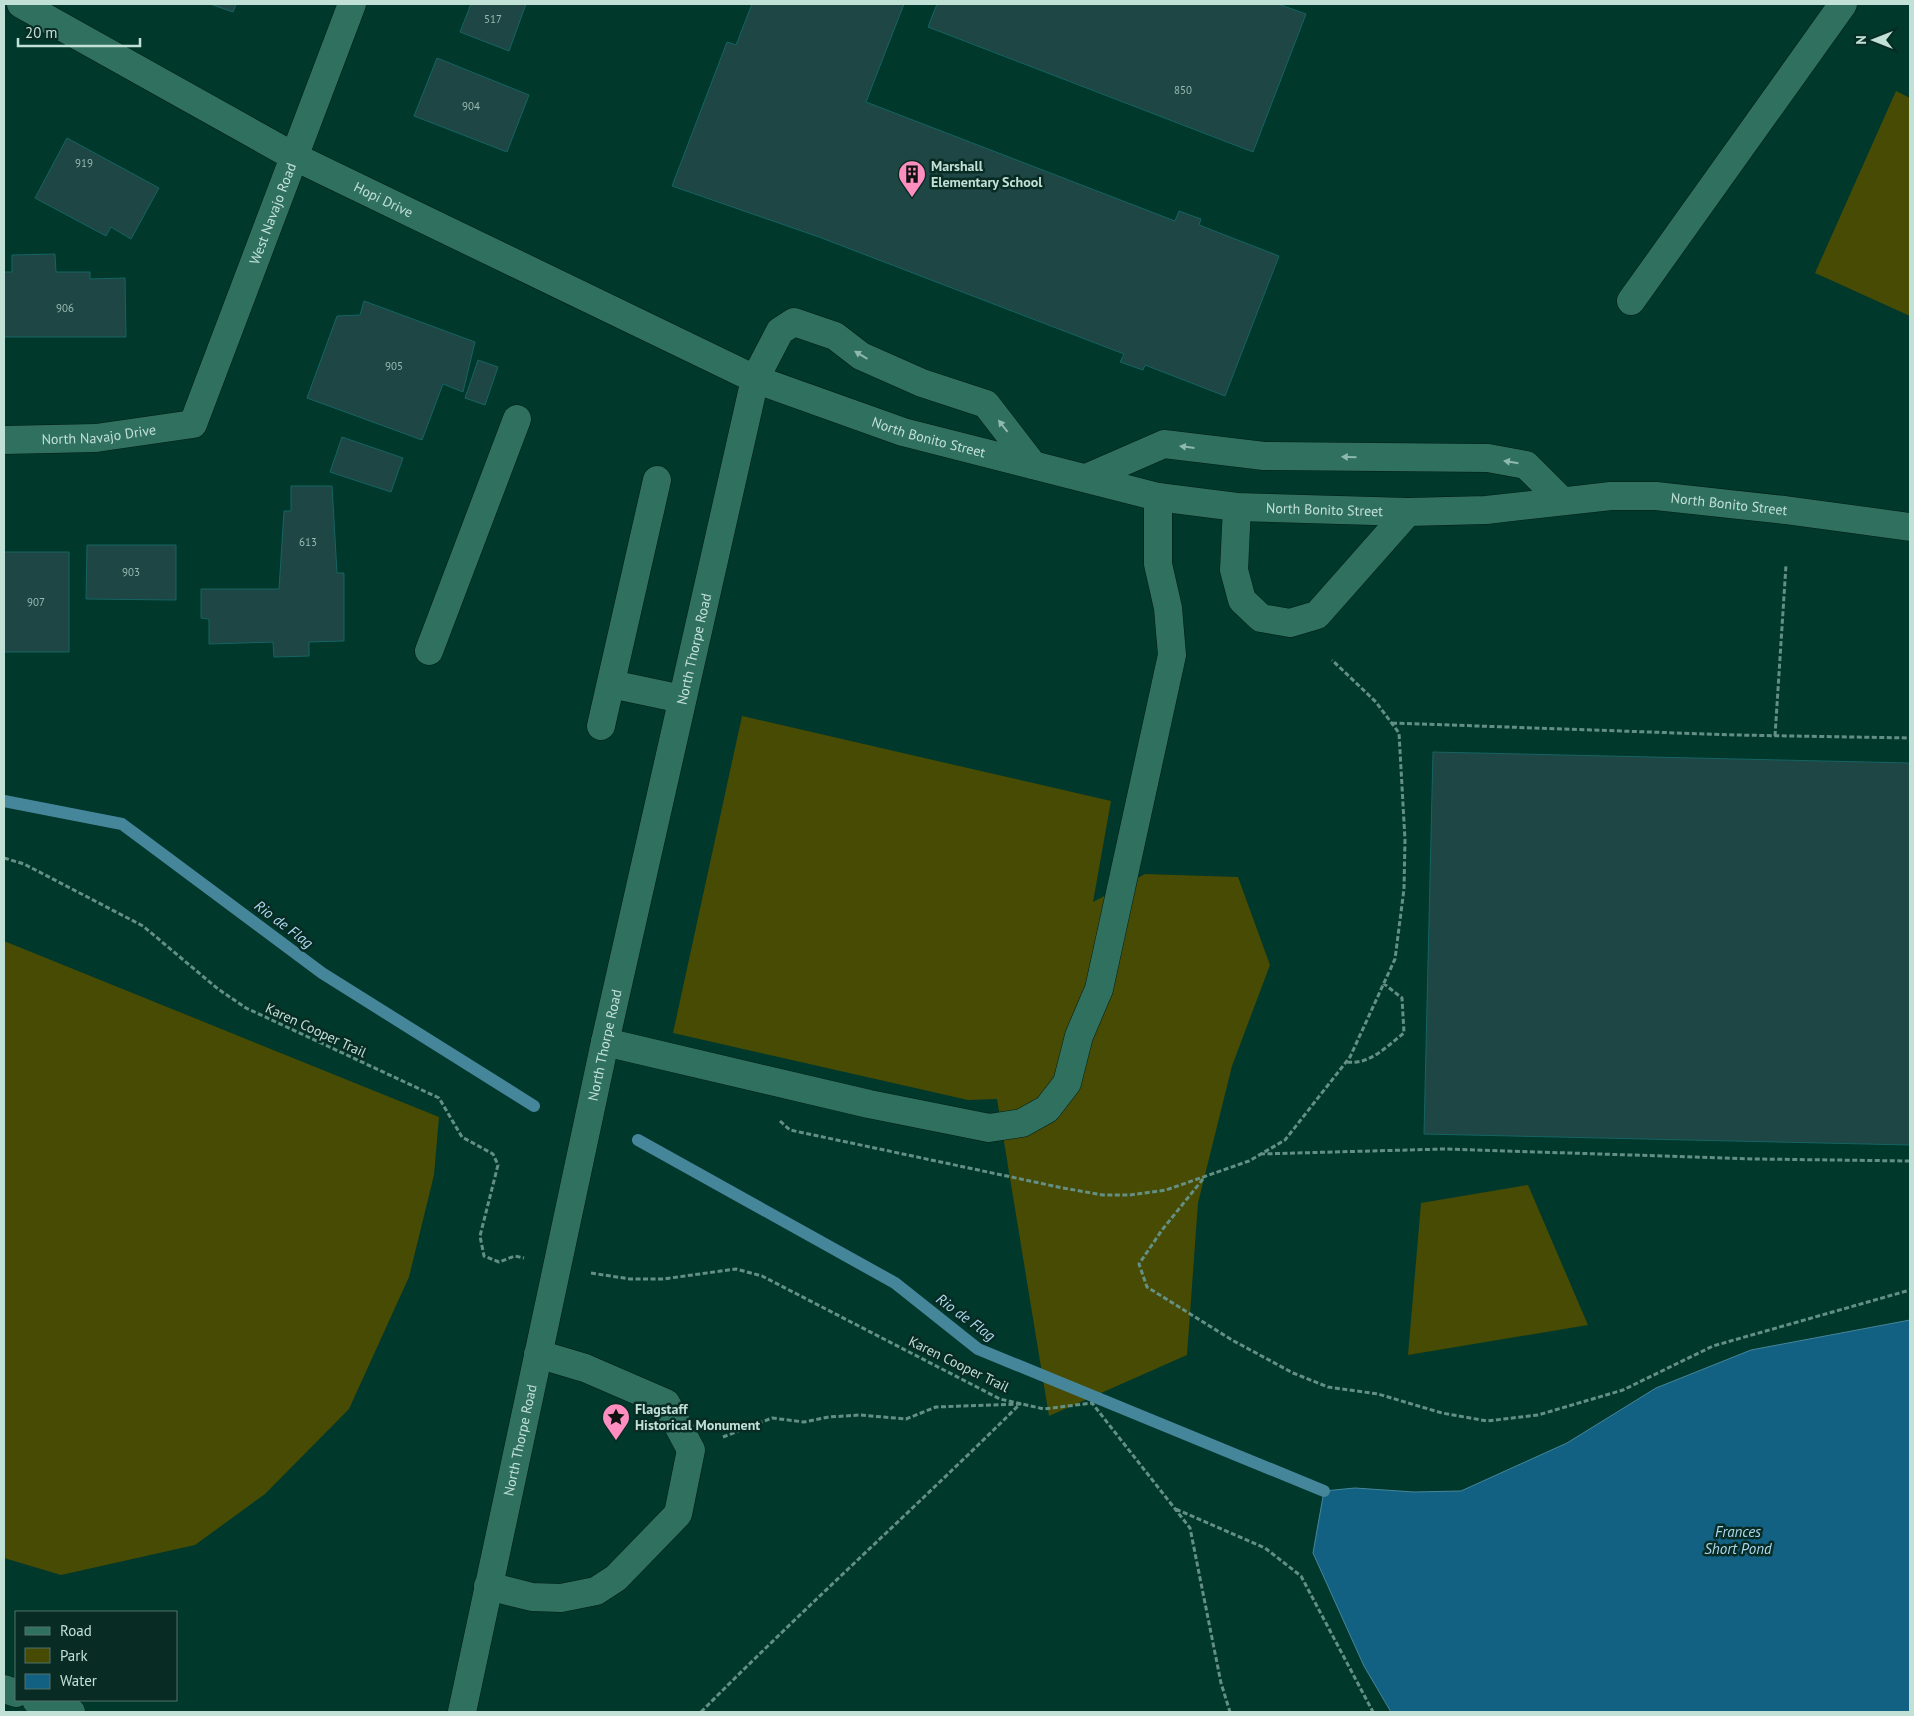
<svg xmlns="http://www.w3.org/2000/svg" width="1914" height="1716" font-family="'PT Sans',sans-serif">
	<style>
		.green { fill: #474b03 }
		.water { fill: #126082; stroke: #46869b }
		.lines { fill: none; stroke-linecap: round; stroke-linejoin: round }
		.stream { stroke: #46869b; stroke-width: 12 }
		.building { fill: #1e4645; stroke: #156463 }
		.minor-casing { stroke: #001d15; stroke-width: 29 }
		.path { stroke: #648f84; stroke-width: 3; stroke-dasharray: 5 2.5; stroke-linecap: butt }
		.minor { stroke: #30705f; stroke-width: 28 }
		.oneway { fill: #8eb9ac }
		.labels { text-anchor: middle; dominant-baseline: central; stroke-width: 5; stroke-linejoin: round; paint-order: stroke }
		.number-label { font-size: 11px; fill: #98bab2 }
		.poi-label { font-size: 14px; font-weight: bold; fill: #c1e0d6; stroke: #082b23; text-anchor: start }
		.street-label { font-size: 14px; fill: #c1e0d6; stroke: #082b23 }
		.water-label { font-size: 15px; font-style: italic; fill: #add8f0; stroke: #082b23 }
	</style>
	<rect width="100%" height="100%" fill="#00382c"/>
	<path class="green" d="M1896 91 1910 98V316L1815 273Z
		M742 716 1111 801 1093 902 1145 874 1238 877 1270 965 1232 1066 1198 1203 1187 1355 1049 1416 997 1099 968 1100 673 1033Z
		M4 941 439 1117 434 1175 409 1277 349 1409 265 1494 195 1545 61 1575 4 1558Z
		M1528 1185 1588 1325 1408 1355 1421 1203Z"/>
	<path class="water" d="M1910 1320V1712H1391L1364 1666 1313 1553 1324 1491 1355 1488 1414 1492 1461 1491 1567 1443 1656 1388 1751 1350Z"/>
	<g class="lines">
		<path class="stream" d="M4 801 122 824 322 973 534 1106
			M638 1140 895 1283 978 1349 1324 1491"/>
	</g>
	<path class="building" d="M210 4H236L233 12Z
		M471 4H526L509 51 460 32Z
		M752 4H904L866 102 1175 221 1179 211 1201 219 1199 225 1279 256 1225 396 1145 365 1143 370 1120 362 1124 354 819 237 672 186 727 42 736 45Z
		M937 4H1278L1306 14 1253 152 928 27Z
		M437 58 529 95 507 152 414 116Z
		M67 138 159 188 131 239 111 227 106 236 35 198Z
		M55 254 56 272H90V279L125 278 126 337H4V272H12V255Z
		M364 301 475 342 463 392 443 384 422 440 307 398 337 316 360 315Z
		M478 360 498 367 485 405 465 398Z
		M342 437 403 458 391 492 330 472Z
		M291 486H332L337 573H344V641L309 642V656L274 657 273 642 209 644V619L201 618V589H279L284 511H291Z
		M87 545H176V600L86 599Z
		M4 552H69V652H4Z
		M1433 752 1910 763V1145L1424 1134Z"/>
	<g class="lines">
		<g class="minor-casing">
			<g id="minor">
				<path id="s1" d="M21 4 293 156 755 379 903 432 1158 497 1237 507 1408 512 1486 510 1611 496H1656L1785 510 1910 527"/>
				<path d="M1631 301 1843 4"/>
				<path id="s2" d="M4 440 96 438 193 424 352 4"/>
				<path d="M1086 478 1164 444 1264 456 1488 458 1526 465 1562 501"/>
				<path d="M1237 507 1234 570 1242 600 1261 618 1290 623 1317 615 1408 512"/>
				<path d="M429 651 517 419"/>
				<path d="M611 684 682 699"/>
				<path d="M601 726 657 480"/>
				<path d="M605 1042 869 1104 989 1128 1022 1123 1047 1109 1067 1083 1079 1036 1099 989 1172 655 1168 608 1158 564V497"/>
				<path d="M488 1586 532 1597 561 1598 596 1591 616 1578 678 1514 691 1450 666 1403 585 1368 538 1354"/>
				<path d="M4 1689 16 1693"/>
				<path d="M36 1700 71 1712"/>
				<path id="s3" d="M462 1712 605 1042 755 379 780 331 794 322 835 336 861 356 922 383 986 404 1033 465"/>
			</g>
		</g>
		<path class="path" d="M1392 723 1735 735 1910 738
			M1775 736 1786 565
			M4 858 24 864 143 926 218 989 246 1008 439 1098 462 1137 493 1154 498 1165 480 1236 484 1256 499 1262 515 1256 524 1258
			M1347 1062C1370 1065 1387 1046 1404 1033L1402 998 1383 983
			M780 1121 790 1130 1063 1188 1103 1195H1130L1166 1190 1249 1161 1285 1140 1350 1057 1395 959 1404 889 1405 840 1399 733 1376 702 1332 660
			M1260 1154 1444 1149 1756 1159 1910 1161
			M1203 1179 1162 1230 1139 1264 1147 1287 1232 1340 1293 1373 1328 1387 1378 1394 1442 1413 1487 1421 1538 1415 1623 1390 1713 1346 1910 1290
			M591 1273 630 1279H663L736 1269 762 1276 1000 1399 1044 1409 1092 1403 1190 1528 1221 1683 1230 1712
			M1176 1509 1265 1548 1301 1576 1373 1712
			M701 1712C805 1607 915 1508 1020 1404L936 1407 906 1419 860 1415 829 1417 804 1422 772 1418 723 1437"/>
		<use href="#minor" class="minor"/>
	</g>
	<defs><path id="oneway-solid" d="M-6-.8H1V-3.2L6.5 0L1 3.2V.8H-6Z" transform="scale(1.25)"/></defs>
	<g class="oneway">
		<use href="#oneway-solid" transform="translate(861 355) rotate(-149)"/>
		<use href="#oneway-solid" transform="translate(1003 426) rotate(-128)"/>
		<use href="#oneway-solid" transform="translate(1187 447) rotate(-173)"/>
		<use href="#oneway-solid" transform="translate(1349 457) rotate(-179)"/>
		<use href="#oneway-solid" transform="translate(1511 462) rotate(-171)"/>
	</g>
	<defs>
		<g id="building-pin" transform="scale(1.4375)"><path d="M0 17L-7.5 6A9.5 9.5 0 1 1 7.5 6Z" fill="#fd8ebf" stroke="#082b23"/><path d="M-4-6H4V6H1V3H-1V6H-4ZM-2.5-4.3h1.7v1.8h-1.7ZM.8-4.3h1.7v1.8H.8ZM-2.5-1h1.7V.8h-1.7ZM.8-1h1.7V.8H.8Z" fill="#111"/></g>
		<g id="sight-pin" transform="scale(1.4375)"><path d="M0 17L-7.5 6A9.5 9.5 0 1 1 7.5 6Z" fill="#fd8ebf" stroke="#082b23"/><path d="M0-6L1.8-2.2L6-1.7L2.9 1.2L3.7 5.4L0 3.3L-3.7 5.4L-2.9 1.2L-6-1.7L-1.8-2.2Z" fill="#111"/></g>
	</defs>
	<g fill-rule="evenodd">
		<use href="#building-pin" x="912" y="174"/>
		<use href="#sight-pin" x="616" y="1417"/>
	</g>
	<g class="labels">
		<g class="number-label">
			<text x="493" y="19">517</text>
			<text x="1183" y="90">850</text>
			<text x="471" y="106">904</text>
			<text x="84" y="163">919</text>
			<text x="65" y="308">906</text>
			<text x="394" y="366">905</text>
			<text x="308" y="542">613</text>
			<text x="131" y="572">903</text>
			<text x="36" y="602">907</text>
		</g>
		<g class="poi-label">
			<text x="931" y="166">Marshall<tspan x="931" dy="16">Elementary School</tspan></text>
			<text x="635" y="1409">Flagstaff<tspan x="635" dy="16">Historical Monument</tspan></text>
		</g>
		<g class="street-label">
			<text stroke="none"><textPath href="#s1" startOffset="412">Hopi Drive</textPath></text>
			<text stroke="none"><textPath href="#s2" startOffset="415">West Navajo Road</textPath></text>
			<text stroke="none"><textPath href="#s2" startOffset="95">North Navajo Drive</textPath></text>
			<text stroke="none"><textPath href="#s1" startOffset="1008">North Bonito Street</textPath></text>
			<text stroke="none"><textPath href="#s1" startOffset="1818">North Bonito Street</textPath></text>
			<text stroke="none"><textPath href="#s1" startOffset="1412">North Bonito Street</textPath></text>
			<text stroke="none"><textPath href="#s3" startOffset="1088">North Thorpe Road</textPath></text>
			<text transform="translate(316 1030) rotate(25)">Karen Cooper Trail</text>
			<text stroke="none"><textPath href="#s3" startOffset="682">North Thorpe Road</textPath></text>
			<text transform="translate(959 1364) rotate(26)">Karen Cooper Trail</text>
			<text stroke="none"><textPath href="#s3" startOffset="278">North Thorpe Road</textPath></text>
		</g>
		<g class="water-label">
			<text transform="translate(284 924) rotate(37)">Rio de Flag</text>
			<text transform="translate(966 1317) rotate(36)">Rio de Flag</text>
			<text x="1738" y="1531">Frances<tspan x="1738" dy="17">Short Pond</tspan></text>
		</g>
	</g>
	<rect width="1914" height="1716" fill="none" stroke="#c1e0d6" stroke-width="10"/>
	<rect x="15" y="1611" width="162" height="90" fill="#082b23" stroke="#52736b"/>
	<rect x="25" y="1627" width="25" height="8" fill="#30705f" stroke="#52736b"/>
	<text x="60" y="1636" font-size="15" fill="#c1e0d6">Road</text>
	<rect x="25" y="1648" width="25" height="15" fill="#474b03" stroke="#52736b"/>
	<text x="60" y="1661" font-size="15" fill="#c1e0d6">Park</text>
	<rect x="25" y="1674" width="25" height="15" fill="#126082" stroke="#52736b"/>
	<text x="60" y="1686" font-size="15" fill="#c1e0d6">Water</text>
	<g transform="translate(1874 40) rotate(270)" stroke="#082b23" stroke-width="4" paint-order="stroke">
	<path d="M0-4L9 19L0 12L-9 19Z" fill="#c1e0d6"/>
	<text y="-8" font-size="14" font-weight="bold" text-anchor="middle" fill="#c1e0d6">N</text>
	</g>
	<path d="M18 38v8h122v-8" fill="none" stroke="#c1e0d6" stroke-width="2.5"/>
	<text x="25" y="38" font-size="15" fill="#c1e0d6" stroke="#082b23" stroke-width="4" paint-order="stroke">20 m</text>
</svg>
